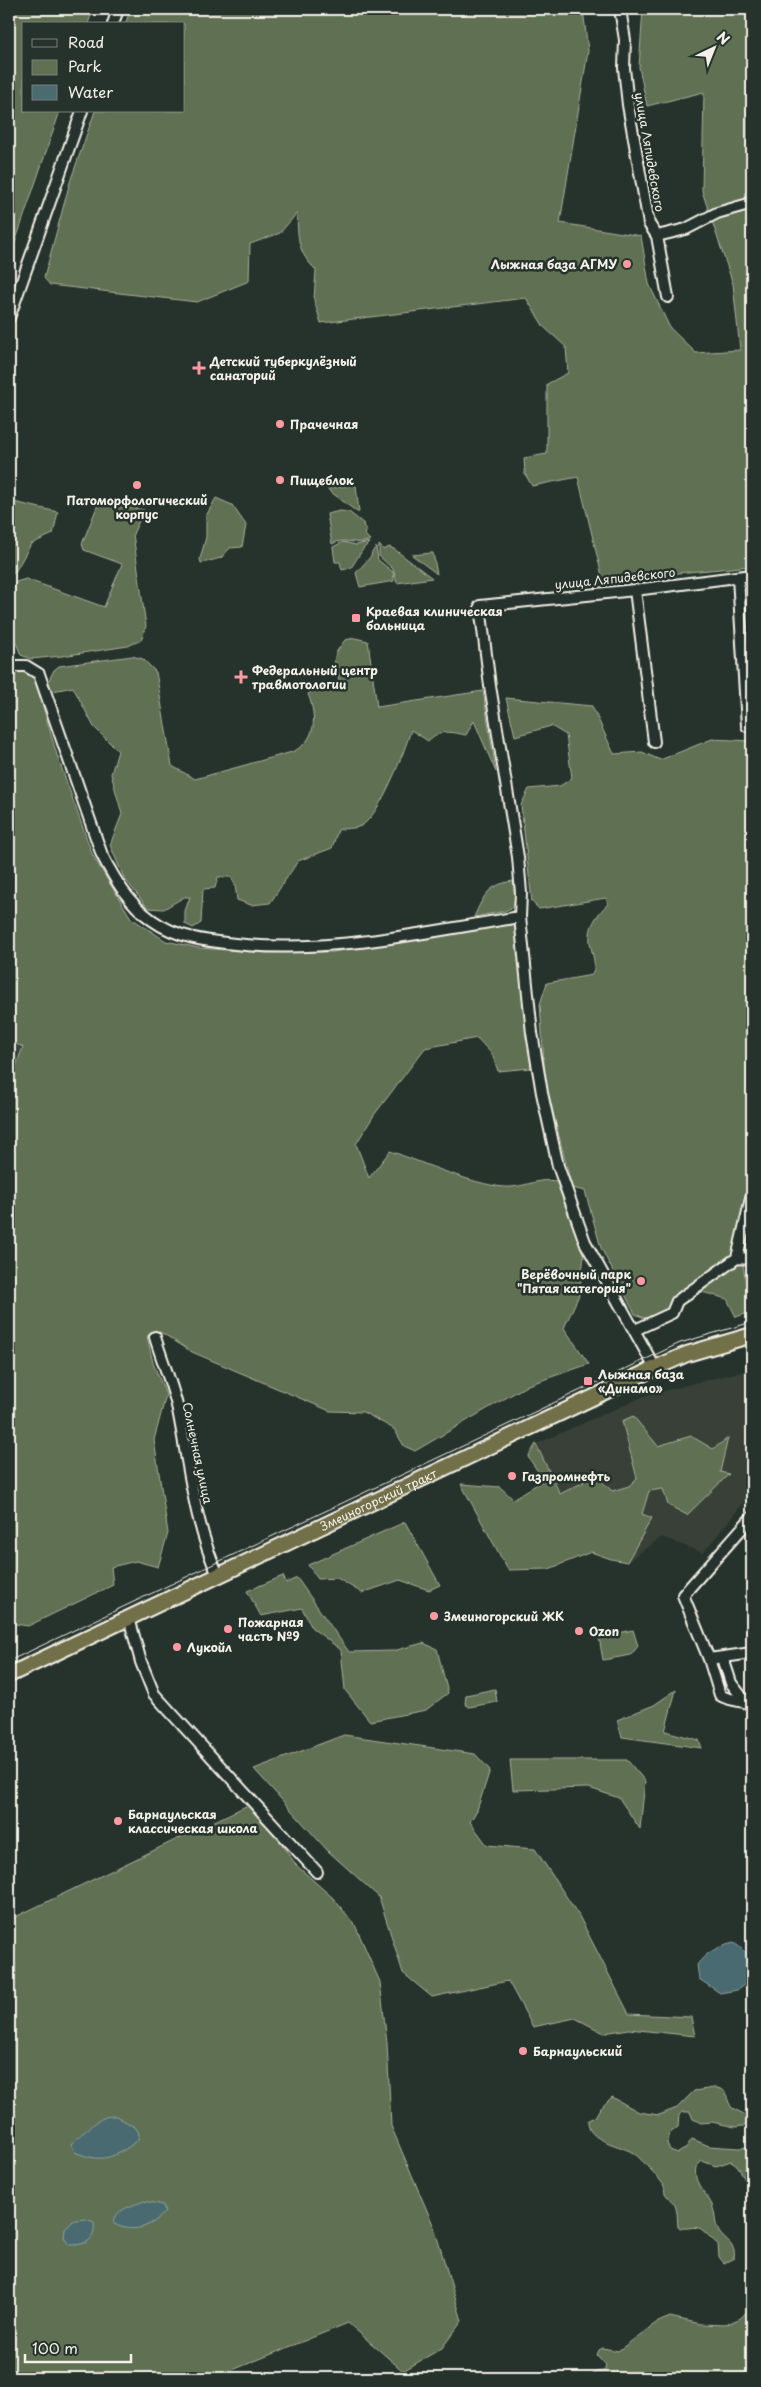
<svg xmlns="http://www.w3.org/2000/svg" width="761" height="2387" font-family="'Playpen Sans',sans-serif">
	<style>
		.built { fill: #394037 }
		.green { fill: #607052; stroke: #aab09d }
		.water { fill: #4a6b70; stroke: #8ea1a0 }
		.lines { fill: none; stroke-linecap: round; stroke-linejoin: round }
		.minor-casing { stroke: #f4f1e8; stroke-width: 14 }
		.highway-casing { stroke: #f4f1e8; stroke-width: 18 }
		.minor { stroke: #26332d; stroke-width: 10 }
		.highway { stroke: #726f4a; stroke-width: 14 }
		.tram { stroke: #f4f1e8; stroke-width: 1 }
		.poi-dot { fill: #ff9aa2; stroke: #26332d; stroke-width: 2 }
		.labels { text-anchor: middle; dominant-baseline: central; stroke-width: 5; stroke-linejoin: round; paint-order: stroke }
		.street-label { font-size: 12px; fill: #f4f1e8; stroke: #26332d }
		.poi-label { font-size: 12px; font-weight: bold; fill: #f4f1e8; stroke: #26332d; text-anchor: start }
	</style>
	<rect width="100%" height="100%" fill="#26332d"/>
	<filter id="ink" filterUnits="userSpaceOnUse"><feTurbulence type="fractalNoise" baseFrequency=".02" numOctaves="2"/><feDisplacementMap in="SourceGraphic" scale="10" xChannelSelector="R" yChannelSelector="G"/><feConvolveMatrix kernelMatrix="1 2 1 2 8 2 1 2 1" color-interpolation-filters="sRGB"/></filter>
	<g filter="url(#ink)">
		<path class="built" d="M9 1041 23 1047 9 1084Z
			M752 1369V1492L703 1553 662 1537 627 1562 560 1494 536 1444 647 1395Z"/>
		<path class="green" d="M9 9H93L88 24H24V111H60L9 260Z
			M131 9H583L588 51 560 223 641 236 649 284 670 328 696 353 740 350 733 284 702 191 704 92 647 106 639 67 643 9H752V566L603 580 578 477 532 486 525 474 524 458 547 454V384L568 373 566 347 544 327 526 298 321 323 314 300 316 270C297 252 298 238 297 213L280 233 250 244 249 281 197 302 50 285 44 278 70 182 95 111H184V24H125Z
			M353 485 356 486 359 512H357L327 489Z
			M216 498 232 505 246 525 242 547 230 548 221 558 201 563 200 559 206 537V516Z
			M9 501 58 512 53 534 31 544 15 572 9 577Z
			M99 502 144 510 133 534 146 626 141 640 128 646 62 656 31 659 21 655C9 626 4 612 16 582L26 579 104 607 122 564 84 550 82 544Z
			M340 511 349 512 364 524 363 526 367 529 365 535 370 540C357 547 345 536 332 544L327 514Z
			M343 542 356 545 370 542 363 549 351 568 342 570 340 562H335L333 547Z
			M379 545 384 550 389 547 394 549 432 578 397 583 393 569 379 556Z
			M376 547 378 560 393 572 394 581 360 587 356 573 372 555 371 554Z
			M433 553 437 574 412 555 431 553Z
			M355 638 368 641 377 707 483 691 496 772 474 721 466 735C450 732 440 729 428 741L411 730C405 750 380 816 361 826 355 829 344 828 338 830L332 848 298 861 270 903 251 905 237 900 235 884 231 877H218L215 888 203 889 201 923 193 928 185 924V911L190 897H184L164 909 148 908 124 878 110 845 122 814 111 774 118 751 94 727 73 687 53 691 48 682 54 670 59 666 132 656 143 659 156 672 172 766 195 779 292 752C317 741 317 717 308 694L314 689 338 685 339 672C330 658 336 652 345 640Z
			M17 672 31 673 37 686 57 755 93 856 131 918 166 941 199 948 267 953 333 952 515 922 531 1068 498 1071 492 1054 477 1038 425 1048 374 1115 356 1144 369 1178 390 1151C419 1161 483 1189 511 1187 528 1186 539 1178 556 1181L584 1256 579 1295 564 1328 589 1364 528 1385 415 1451 404 1446 394 1429 363 1412 330 1411 192 1352 162 1333 147 1336 153 1363 166 1395 154 1440 168 1533 158 1567 136 1561 111 1567 113 1585 28 1626 9 1623V1084L23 1047 9 1041V673Z
			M506 698 592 706 614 754 642 752 660 760 712 739 752 741V1260L743 1265 751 1312 736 1317 727 1299 702 1292 647 1319 635 1314 601 1248 585 1191 572 1188 545 1080 540 1004 547 983 592 975C599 961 588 949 590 935 590 924 600 911 608 904L606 898 539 909 532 902 521 805 529 789 560 786 572 778 566 735 551 726 515 736Z
			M513 881 515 896 513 907 505 911 474 917C484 895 488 885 513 881Z
			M633 1416 658 1446 691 1436 713 1449 728 1438 720 1472 729 1474 687 1515 668 1505 663 1489 649 1491 642 1514 652 1518 627 1562 611 1559 591 1552 549 1569 508 1570 461 1484 500 1487 513 1499 544 1480 528 1457 536 1444 560 1494 584 1482 580 1476 594 1474 612 1491 629 1486 637 1478 622 1421Z
			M405 1522 440 1585 429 1590 400 1580 362 1593 337 1578 318 1579 308 1565Z
			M283 1576 286 1583 297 1578 349 1652 393 1651 423 1643 437 1649 448 1693 426 1710 370 1721 345 1690 341 1650 312 1628 302 1608 261 1616 247 1591Z
			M633 1630 638 1646 631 1655 603 1660 599 1637Z
			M495 1689 497 1702 469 1707 465 1704 466 1695Z
			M676 1690 665 1731 699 1740 702 1748 622 1737 617 1720 654 1705Z
			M344 1735 475 1754 490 1770 477 1810 470 1822 487 1845 535 1849 579 1916 629 2014 691 2017 695 2036 629 2029 604 2033 575 2018 533 2027 508 1981 432 1997 403 1973 379 1897 328 1851 254 1769Z
			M510 1760H627L645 1781 640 1829 619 1798 589 1788 513 1790Z
			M248 1805 274 1832 296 1865 333 1898 355 1925 380 1982 387 2043 391 2126 434 2227 462 2321 442 2348 403 2371 348 2323 213 2378H9V1920Z
			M714 2088C730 2088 724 2097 732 2108L752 2118V2125L735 2127 712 2122 701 2123 693 2119 690 2112H682L679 2115 678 2127 669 2134 667 2143 670 2150 678 2153 685 2149 692 2139 709 2146 738 2148 752 2147V2188C741 2179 743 2167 731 2161L716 2166 702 2161 696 2167C693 2185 705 2190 712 2205 716 2214 714 2223 719 2232 725 2241 737 2245 734 2258L724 2263 719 2257 718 2244C713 2241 703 2229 699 2228 692 2226 686 2230 678 2227 677 2221 678 2215 676 2208 674 2201 668 2199 665 2193 664 2190 665 2190 664 2186 663 2182 640 2158 636 2155 623 2144 586 2143 588 2120L595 2117 599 2110 612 2097 639 2112 659 2115 677 2108 694 2091Z
			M752 2305V2378H588L596 2372 604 2371 606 2365 597 2355 599 2350 603 2348 618 2351 656 2323 670 2317 701 2324 725 2325 741 2318Z"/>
		<path class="water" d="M734 1943C750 1954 752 1960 752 1979L737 1990 720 1993 699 1979 697 1965C706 1952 719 1946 734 1943Z
			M116 2116 135 2127 139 2133 138 2140C115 2158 102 2164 75 2152L71 2144C75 2139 98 2120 103 2118 107 2116 112 2116 116 2116Z
			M144 2201 163 2205 165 2212C151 2227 134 2234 114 2224 114 2209 132 2206 144 2201Z
			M86 2219 94 2222C96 2241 86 2245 69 2245L64 2238 65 2229 74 2220Z"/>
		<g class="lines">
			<g class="minor-casing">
				<path id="minor" d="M620 9 625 40 624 68 628 105 649 224 657 236 668 297
					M113 24 118 9
					M657 236 686 229 717 213 752 203
					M9 318 82 111
					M738 577 747 726
					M635 590 654 742
					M9 666H26L39 674 102 855C115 880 129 904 152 920 177 938 206 941 235 944 331 954 425 932 520 917
					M737 1258 752 1194
					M635 1330 672 1313 677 1301 737 1258 752 1259
					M155 1337C162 1361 173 1386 178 1410 189 1465 194 1523 218 1575
					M655 1368 585 1242 558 1166 542 1093 532 1033 520 917 521 893 518 857 490 686 480 606 635 590 752 575
					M752 1517 683 1595 709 1659 752 1653
					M129 1618 141 1662 154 1694 317 1872
					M723 1658 731 1683 745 1701
					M709 1659 720 1695C731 1702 741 1699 752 1705"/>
			</g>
			<g class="highway-casing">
				<g id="highway">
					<path id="s1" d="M9 1675 655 1368 687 1354 752 1335"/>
				</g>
			</g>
			<use href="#minor" class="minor"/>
			<use href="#highway" class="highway"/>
			<path class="tram" d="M9 1661 680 1343 752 1322"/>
		</g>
	</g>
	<g class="poi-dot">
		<circle cx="627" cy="264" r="5"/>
		<path d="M196.5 360.5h5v5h5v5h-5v5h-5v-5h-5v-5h5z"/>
		<circle cx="280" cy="424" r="5"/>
		<circle cx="280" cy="480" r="5"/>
		<circle cx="137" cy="485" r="5"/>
		<rect x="351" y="613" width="10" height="10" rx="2.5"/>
		<path d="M238.5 669.5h5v5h5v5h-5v5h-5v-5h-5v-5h5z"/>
		<circle cx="641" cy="1281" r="5"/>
		<rect x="583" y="1376" width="10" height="10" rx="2.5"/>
		<circle cx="512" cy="1476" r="5"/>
		<circle cx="434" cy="1616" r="5"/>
		<circle cx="228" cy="1629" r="5"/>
		<circle cx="579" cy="1631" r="5"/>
		<circle cx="177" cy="1647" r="5"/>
		<circle cx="118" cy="1821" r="5"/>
		<circle cx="523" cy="2051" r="5"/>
	</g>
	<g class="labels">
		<g class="street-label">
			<text transform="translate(650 152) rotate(80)">улица Ляпидевского</text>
			<text transform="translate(615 578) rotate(-6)">улица Ляпидевского</text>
			<text transform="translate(198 1453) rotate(78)">Солнечная улица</text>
			<text stroke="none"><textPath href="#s1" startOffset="409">Змеиногорский тракт</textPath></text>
		</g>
		<g class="poi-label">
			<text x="617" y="264" text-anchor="end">Лыжная база АГМУ</text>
			<text x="210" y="361">Детский туберкулёзный<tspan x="210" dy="14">санаторий</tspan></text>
			<text x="290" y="424">Прачечная</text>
			<text x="290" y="480">Пищеблок</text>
			<text x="137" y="500" text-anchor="middle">Патоморфологический<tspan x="137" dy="14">корпус</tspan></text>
			<text x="366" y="611">Краевая клиническая<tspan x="366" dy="14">больница</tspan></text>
			<text x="252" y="670">Федеральный центр<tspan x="252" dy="14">травмотологии</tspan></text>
			<text x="631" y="1274" text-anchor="end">Верёвочный парк<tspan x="631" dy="14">"Пятая категория"</tspan></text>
			<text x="598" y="1374">Лыжная база<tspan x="598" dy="14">«Динамо»</tspan></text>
			<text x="522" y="1476">Газпромнефть</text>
			<text x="444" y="1616">Змеиногорский ЖК</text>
			<text x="238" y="1622">Пожарная<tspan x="238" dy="14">часть №9</tspan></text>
			<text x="589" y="1631">Ozon</text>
			<text x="187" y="1647">Лукойл</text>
			<text x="128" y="1814">Барнаульская<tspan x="128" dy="14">классическая школа</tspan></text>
			<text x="533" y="2051">Барнаульский</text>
		</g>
	</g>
	<rect width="761" height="2387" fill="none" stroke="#26332d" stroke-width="30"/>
	<rect x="15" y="15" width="731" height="2357" fill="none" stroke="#f4f1e8" stroke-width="2" filter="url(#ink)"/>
	<rect x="22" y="22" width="162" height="90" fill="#26332d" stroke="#787f78"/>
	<rect x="32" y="39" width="25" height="8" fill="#26332d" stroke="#787f78"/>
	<text x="68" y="48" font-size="15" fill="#f4f1e8">Road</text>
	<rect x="32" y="60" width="25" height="15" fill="#607052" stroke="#787f78"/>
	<text x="68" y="72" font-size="15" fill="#f4f1e8">Park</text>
	<rect x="32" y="85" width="25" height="15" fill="#4a6b70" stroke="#787f78"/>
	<text x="68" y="98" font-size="15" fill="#f4f1e8">Water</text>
	<g transform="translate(714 48) rotate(43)" stroke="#26332d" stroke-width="4" paint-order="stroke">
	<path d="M0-4L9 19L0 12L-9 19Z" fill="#f4f1e8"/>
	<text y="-8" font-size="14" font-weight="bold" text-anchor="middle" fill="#f4f1e8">N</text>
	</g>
	<path d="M25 2354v8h106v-8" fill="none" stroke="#f4f1e8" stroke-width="2.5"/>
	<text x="32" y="2354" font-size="15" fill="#f4f1e8" stroke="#26332d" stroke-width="4" paint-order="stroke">100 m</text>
</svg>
